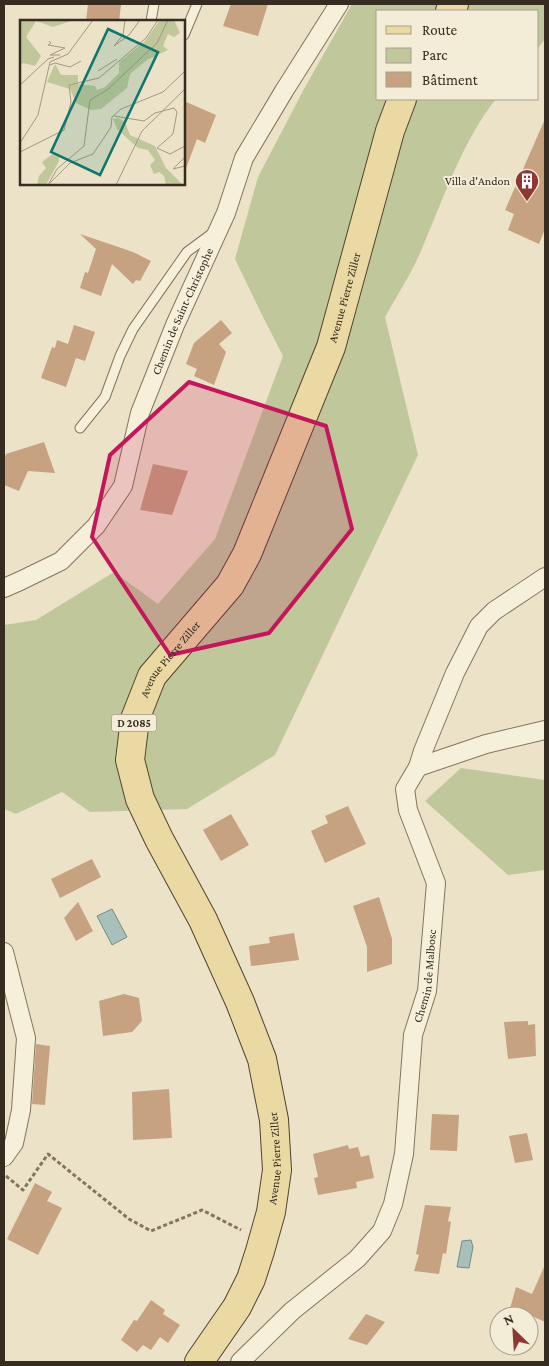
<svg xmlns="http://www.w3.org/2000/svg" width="549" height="1366" font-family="'Crimson Pro',serif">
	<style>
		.green { fill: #c0c89b }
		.water { fill: #a8bfba; stroke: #6f8d87 }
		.building { fill: #c6a280 }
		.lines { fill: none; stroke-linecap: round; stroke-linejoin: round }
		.service-casing { stroke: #85755e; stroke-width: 11 }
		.minor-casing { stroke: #85755e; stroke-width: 20 }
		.primary-casing { stroke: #534331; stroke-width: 30 }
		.path { stroke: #85755e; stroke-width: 3; stroke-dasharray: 4 2.5; stroke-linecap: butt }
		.service { stroke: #f6efd9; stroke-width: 9 }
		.minor { stroke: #f6efd9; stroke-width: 18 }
		.primary { stroke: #ead9a2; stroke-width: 28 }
		.marked { fill: #c2185b; fill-opacity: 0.2; stroke: #c2185b; stroke-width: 4; stroke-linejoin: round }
		.labels { text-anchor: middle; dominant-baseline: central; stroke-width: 4; stroke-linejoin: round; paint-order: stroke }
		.shield { fill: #f3ecd6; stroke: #6f6657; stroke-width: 1 }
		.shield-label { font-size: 11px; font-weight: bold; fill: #362c20 }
		.poi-label { font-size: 12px; fill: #362c20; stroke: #f3ecd6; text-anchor: end }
		.street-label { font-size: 12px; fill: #362c20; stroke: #f3ecd6 }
		.inset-road { fill: none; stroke: #a39984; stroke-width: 1 }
		.view { fill: #0f766e; fill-opacity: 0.15; stroke: #0f766e; stroke-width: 2.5 }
		.inset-edge { fill: none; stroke: #362c20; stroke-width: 2.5 }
	</style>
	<rect width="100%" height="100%" fill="#ebe2c7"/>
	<path class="green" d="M352 4H545V39L538 48V11H378V99H496C463 140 444 197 423 246 413 271 398 294 385 317L418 455 275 755 187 809 90 812 62 792 16 814 4 809V625L36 620 114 572 158 604 215 539 283 356 261 313 235 259 258 177 304 89Z
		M461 768 545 780V870L508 875 425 801Z"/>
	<path class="water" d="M112 909 127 937 112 945 97 916Z
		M471 1240 473 1247 469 1268 457 1267 462 1241Z"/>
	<path class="building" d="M88 4 121 5 119 21H86Z
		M231 4H268L258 36 223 26Z
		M184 101 216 115 205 143 197 139 185 171 184 170Z
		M545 119V229L539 244 508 230 514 214 505 210Z
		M80 234 133 252 151 261 140 281 136 280 133 284 112 264 101 296 80 288 85 272 88 273 96 249Z
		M221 320 232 333 219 344 226 352 214 385 194 376 197 369 186 364 194 343Z
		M74 325 95 332 85 361 76 358 66 387 41 378 52 347 55 348 57 340 68 344Z
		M44 442 55 473 28 471 19 491 4 485V460L6 454Z
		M153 464 188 471 172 515 140 510Z
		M348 806 366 844 325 863 311 831 328 823 325 816Z
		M231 814 249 845 221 861 203 830Z
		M92 859 101 877 60 898 51 879Z
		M379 897 392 939V964L367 972V947L353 906Z
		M78 902 93 931 76 941 64 918Z
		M294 933 299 960 251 966 249 946 270 943 269 937Z
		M124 994 139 998 142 1021 132 1032 103 1036 99 1001Z
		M528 1021V1025L535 1024 536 1056 508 1059 504 1022Z
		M36 1044 50 1046 45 1105 32 1104Z
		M169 1089 172 1138 133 1140 132 1092Z
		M432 1114 459 1115 457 1151 430 1150Z
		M527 1133 533 1160 515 1163 509 1136Z
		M348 1145 349 1149 358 1147 361 1157 369 1155 374 1178 356 1182 357 1188 318 1195 314 1178 318 1177 313 1154Z
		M35 1183 52 1192 47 1201 62 1208 38 1255 7 1239Z
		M425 1205 451 1207 448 1221 451 1222 446 1254 443 1253 439 1274 414 1271 419 1255 416 1254Z
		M545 1265V1322L532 1316H508L516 1287 532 1294Z
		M151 1300 165 1310 163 1314 180 1325 168 1343 160 1337 151 1350 143 1345 137 1352 121 1340 134 1320 137 1321Z
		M366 1314 385 1322 367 1345 348 1339Z"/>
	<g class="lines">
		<g class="service-casing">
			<path id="service" d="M151 21 154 4
				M184 35 197 4
				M80 428 105 397 120 356 133 329 187 252 214 232"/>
		</g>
		<g class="minor-casing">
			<g id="minor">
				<path id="s1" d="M4 588 20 581 61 561 96 526 123 486 140 413 175 325 226 213 244 158 284 91 339 4"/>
				<path d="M418 767 486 744 545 730"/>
				<path d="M4 952 26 1038 21 1110 14 1143 4 1157"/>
				<path id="s2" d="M240 1362 292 1311 357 1259 382 1231 393 1204 404 1154 413 1035 427 991 436 883 408 810 405 789 418 767 423 751 455 673 479 626 494 611 545 577"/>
			</g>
		</g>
		<g class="primary-casing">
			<g id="primary">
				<path d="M450 11 454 4"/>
				<path id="s3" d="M199 1362 237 1307 251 1279 260 1251 271 1212 277 1170 274 1120 262 1059 240 1002 203 920 159 839 140 799 130 760 135 719 152 676 230 585 247 554 331 347 390 131 402 99"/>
			</g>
		</g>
		<path class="path" d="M6 1176 23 1190 48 1154 129 1219 151 1231 202 1210 241 1230"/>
		<use href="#service" class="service"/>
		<use href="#minor" class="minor"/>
		<use href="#primary" class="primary"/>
	</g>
	<path class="marked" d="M189 382 326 426 352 529 269 633 170 655 92 537 110 455Z"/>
	<defs>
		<g id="building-pin" transform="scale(1.25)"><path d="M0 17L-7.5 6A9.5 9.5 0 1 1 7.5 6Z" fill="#8f3833" stroke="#f3ecd6"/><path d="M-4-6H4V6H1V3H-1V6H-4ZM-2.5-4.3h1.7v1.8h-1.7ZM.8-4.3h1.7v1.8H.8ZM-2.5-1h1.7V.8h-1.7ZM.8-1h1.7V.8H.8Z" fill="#fff"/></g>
	</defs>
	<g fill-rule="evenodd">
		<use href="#building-pin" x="527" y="181"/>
	</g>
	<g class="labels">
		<rect class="shield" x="111.5" y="714.5" width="45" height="17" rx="4"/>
		<g class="shield-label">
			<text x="134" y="723">D 2085</text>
		</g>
		<g class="poi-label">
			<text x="510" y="181">Villa d'Andon</text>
		</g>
		<g class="street-label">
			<text stroke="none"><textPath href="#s3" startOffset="1168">Avenue Pierre Ziller</textPath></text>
			<text stroke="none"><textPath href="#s1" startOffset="346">Chemin de Saint-Christophe</textPath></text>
			<text stroke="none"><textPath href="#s3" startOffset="762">Avenue Pierre Ziller</textPath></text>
			<text stroke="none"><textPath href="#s2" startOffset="454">Chemin de Malbosc</textPath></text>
			<text stroke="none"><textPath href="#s3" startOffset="222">Avenue Pierre Ziller</textPath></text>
		</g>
	</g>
	<g transform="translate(20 20)">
		<rect width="165" height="165" fill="#ebe2c7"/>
		<path d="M0 0H54L33 7 16 1 6 17 21 36 15 46 3 43 0 46ZM140 0H154L160 13 154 17 148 14 143 26 148 30 127 40 110 54 107 68 81 89 71 90 56 83 50 69 27 62 35 44 41 55H58V64L75 66 77 70 85 67 99 53V42L125 21ZM98 98 105 102 110 115 135 126 146 148 163 165H146L144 156 139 152 134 154 130 145 135 140 128 130 118 128 97 109 93 99ZM34 133 39 136V141L26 165H17L19 156 26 148 22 142Z" fill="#c0c89b"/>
		<path class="inset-road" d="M105 0 103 15 94 26 109 15 120 0M29 21 31 23 28 25 45 28 30 35H40M30 45 35 43 50 47 61 41M78 51 97 39M0 65 28 39 34 37M94 96 124 101 135 93 154 88 157 92 153 114 137 128 150 134 165 126M0 123 18 95 30 42 48 34 73 0M0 132 44 110 51 82 49 65 79 58 126 18 138 0M165 137 153 149 165 146M30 163 50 143 73 134 91 107 92 97 101 89 143 72 165 51M28 165 37 149 64 126 70 80 87 70 137 23 148 0M96 165 122 111 165 69"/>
		<path class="view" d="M88 9 138 32 80 155 31 132Z"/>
		<rect width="165" height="165" class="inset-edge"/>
	</g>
	<rect width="549" height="1366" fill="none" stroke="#362c20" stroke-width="10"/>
	<rect x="376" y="10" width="162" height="90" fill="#f3ecd6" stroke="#a79f8d"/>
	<rect x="386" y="26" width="25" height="8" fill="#ead9a2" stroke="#a79f8d"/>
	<text x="422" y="35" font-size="15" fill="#362c20">Route</text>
	<rect x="386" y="48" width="25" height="15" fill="#c0c89b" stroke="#a79f8d"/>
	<text x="422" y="60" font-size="15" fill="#362c20">Parc</text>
	<rect x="386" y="72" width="25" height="15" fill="#c6a280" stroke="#a79f8d"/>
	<text x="422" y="85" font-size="15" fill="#362c20">Bâtiment</text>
	<g transform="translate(514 1331) rotate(335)"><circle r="24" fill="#f3ecd6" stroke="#a79f8d"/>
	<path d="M0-4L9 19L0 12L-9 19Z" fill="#8f3833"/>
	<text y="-8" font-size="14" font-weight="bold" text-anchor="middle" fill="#362c20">N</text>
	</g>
</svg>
